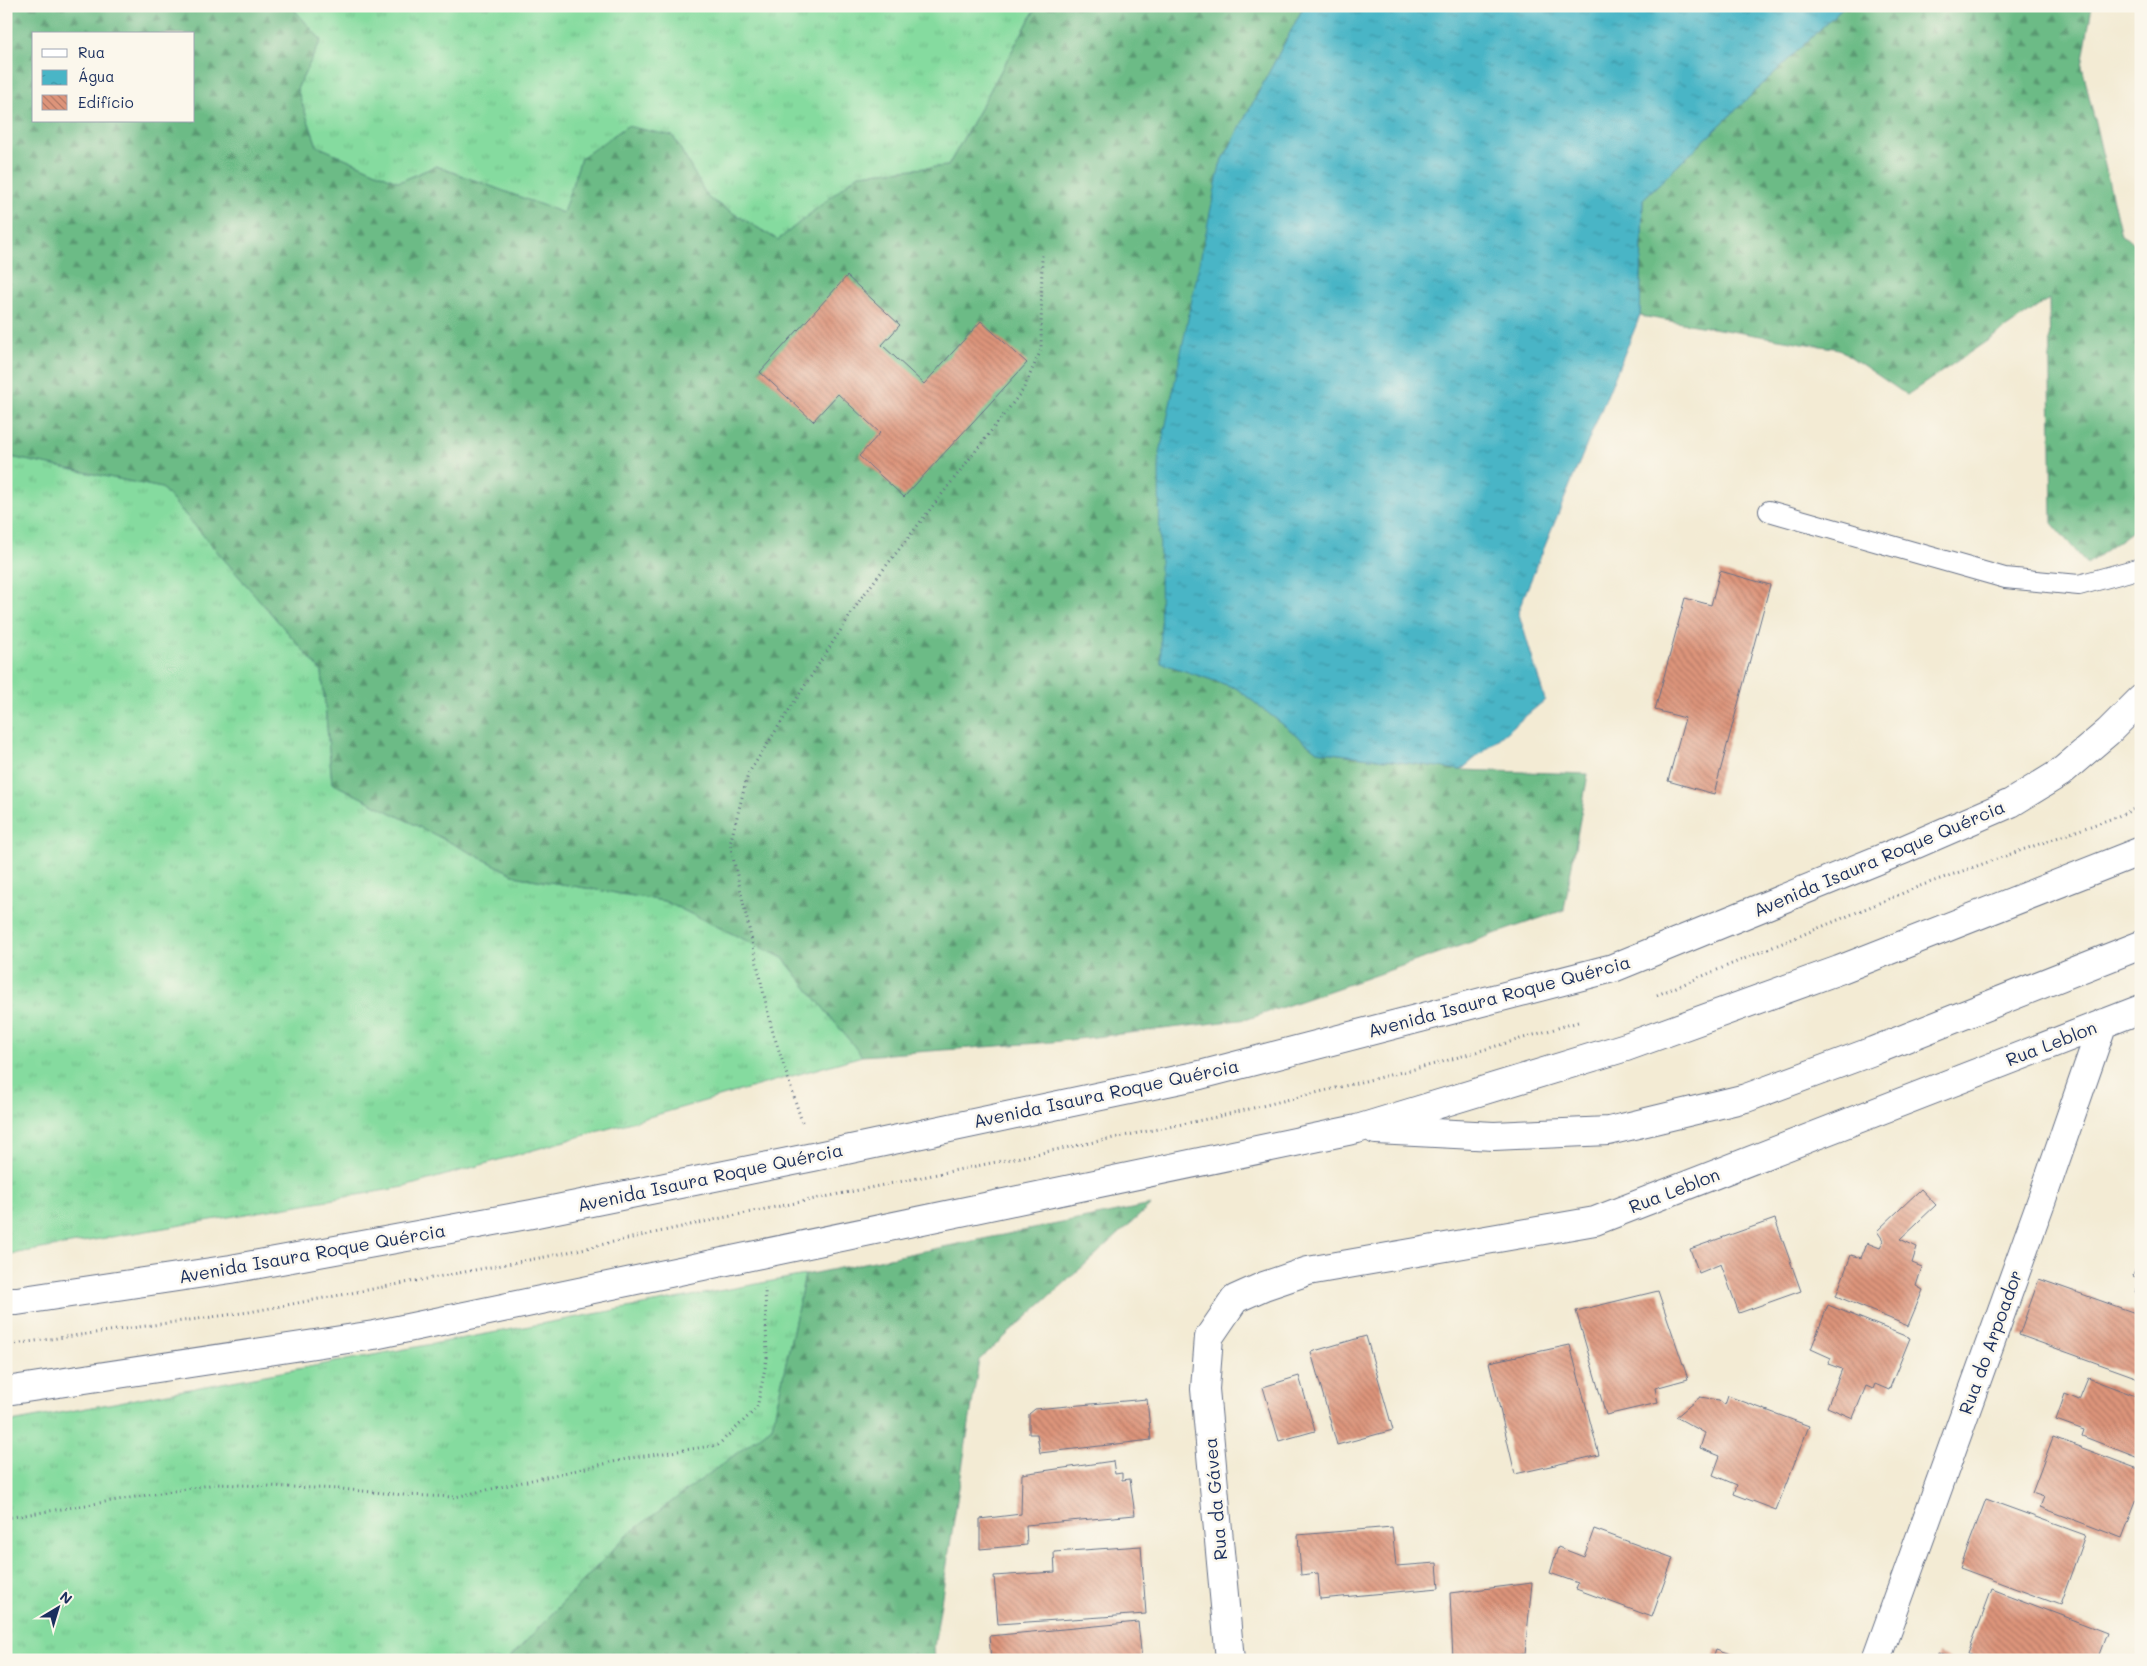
<svg xmlns="http://www.w3.org/2000/svg" width="2147" height="1666" font-family="Mali,sans-serif">
	<style>
		.grass { fill: url(#grass-tufts); stroke: #50857e }
		.forest { fill: url(#forest-firs); stroke: #447572; fill-rule: evenodd }
		.water { fill: url(#water-ripples); stroke: #327292 }
		.building { fill: url(#building-back-hatch) }
		.lines { fill: none; stroke-linecap: round; stroke-linejoin: round }
		.lane-casing { stroke: #677187; stroke-width: 22 }
		.street-casing { stroke: #677187; stroke-width: 30 }
		.secondary-casing { stroke: #677187; stroke-width: 30 }
		.path { stroke: #677187; stroke-width: 3; stroke-dasharray: 1 4; stroke-linecap: butt }
		.lane { stroke: #fff; stroke-width: 20 }
		.street { stroke: #fff; stroke-width: 28 }
		.secondary { stroke: #fff; stroke-width: 28 }
		.labels { text-anchor: middle; dominant-baseline: central; stroke-width: 5; stroke-linejoin: round; paint-order: stroke }
		.street-label { font-size: 18px; fill: #1b2f5e; stroke: #fbf7ec }
	</style>
	<defs>
		<pattern id="grass-tufts" width="24" height="20" patternUnits="userSpaceOnUse" patternTransform="scale(1.25)"><rect width="24" height="20" fill="#85db9f"/><path d="M3 7l-1-3M5 7V3M7 7l1-3M15 17l-1-3M17 17v-4M19 17l1-3" fill="none" stroke="#72bc8b"/></pattern>
		<pattern id="forest-firs" width="22" height="20" patternUnits="userSpaceOnUse" patternTransform="scale(1.25)"><rect width="22" height="20" fill="#6cbb86"/><path d="M5 1l3.5 6h-7zM16 11l3.5 6h-7z" fill="#589871"/></pattern>
		<pattern id="water-ripples" width="26" height="14" patternUnits="userSpaceOnUse" patternTransform="scale(1.25)"><rect width="26" height="14" fill="#49b5c6"/><path d="M2 4q2-2 4 0t4 0M15 11q2-2 4 0t4 0" fill="none" stroke="#3c94a4"/></pattern>
		<pattern id="building-back-hatch" width="6" height="6" patternUnits="userSpaceOnUse" patternTransform="scale(1.25)"><rect width="6" height="6" fill="#dd947a"/><path d="M-1 5l2 2M0 0l6 6M5-1l2 2" fill="none" stroke="#b27967"/></pattern>
	</defs>
	<rect width="100%" height="100%" fill="#fbf7ec"/>
	<filter id="ink" filterUnits="userSpaceOnUse"><feTurbulence type="fractalNoise" baseFrequency=".02" numOctaves="2"/><feDisplacementMap in="SourceGraphic" scale="10" xChannelSelector="R" yChannelSelector="G"/><feConvolveMatrix kernelMatrix="1 2 1 2 8 2 1 2 1" color-interpolation-filters="sRGB"/></filter>
	<filter id="wash" filterUnits="userSpaceOnUse"><feTurbulence type="fractalNoise" baseFrequency=".0096" numOctaves="4" result="noise"/><feDisplacementMap in="SourceGraphic" scale="20" xChannelSelector="R" yChannelSelector="G"/><feGaussianBlur stdDeviation="1.12" result="paint"/><feColorMatrix in="noise" values="0 0 0 0 0 0 0 0 0 0 0 0 0 0 0 0 0 1.4 0 .05"/><feComposite in="paint" operator="in"/></filter>
	<g filter="url(#wash)">
		<rect width="100%" height="100%" fill="#f3ebd4"/>
		<path class="grass" d="M291 6H1037L948 166 859 174 778 240 708 198 673 136 581 158 563 213 436 166 399 182 317 146 297 89 321 40Z
			M6 456 162 488 322 672 332 783 519 877 664 901 783 958 862 1056 404 1187 6 1255Z
			M805 1275 772 1427 627 1535 508 1660H6V1423Z"/>
		<path class="forest" d="M6 6H291L321 40 297 89 317 146 399 182 436 166 563 213 581 158 627 126 673 136 708 198 778 240 859 174 948 166 1037 6H1304L1220 165 1161 663 1236 688 1317 751 1461 770 1588 774 1564 910 1248 1019 1052 1042 862 1056 783 958 664 901 519 877 332 783 322 672 162 488 6 456ZM34 34H194V121H34Z
			M1844 6H2092L2082 66 2121 235 2141 247V525L2087 564 2052 523 2049 299 1907 395 1839 349 1640 316 1643 199Z
			M1151 1205 979 1360 934 1647 935 1660H508L627 1535 772 1427 805 1275Z"/>
		<path class="water" d="M1304 6H1844L1643 199 1640 316 1518 611 1545 700 1461 770 1317 751 1236 688 1161 663 1159 458 1220 165Z"/>
		<g id="blocks">
			<path class="building" d="M847 276 900 325 882 345 924 384 981 321 1027 363 904 497 859 456 880 433 838 394 813 421 760 372Z
				M1720 571 1770 585 1714 794 1668 781 1685 718 1655 710 1685 598 1711 605Z
				M1921 1189 1936 1205 1900 1239 1917 1247 1912 1263 1922 1267 1916 1286 1923 1290 1908 1326 1836 1296 1851 1255 1861 1258 1867 1243 1880 1248 1883 1240 1877 1231Z
				M1775 1219 1801 1291 1739 1313 1721 1264 1699 1273 1690 1249Z
				M2141 1254V1294L2135 1292 2140 1279 2133 1276Z
				M2039 1279 2141 1315V1379L2019 1335Z
				M1658 1291 1688 1379 1655 1388 1658 1403 1606 1415 1576 1311Z
				M1828 1305 1910 1338 1889 1390 1875 1384 1873 1389 1866 1386 1853 1418 1827 1407 1842 1369 1828 1364 1831 1358 1811 1349Z
				M1366 1336 1393 1430 1337 1445 1311 1352Z
				M1570 1345 1599 1455 1515 1474 1489 1362Z
				M1299 1376 1315 1431 1279 1441 1263 1387Z
				M2088 1378 2141 1398V1459L2082 1436 2084 1430 2056 1420 2065 1394 2079 1400Z
				M1728 1396 1809 1426 1776 1510 1734 1494 1737 1485 1713 1475 1720 1456 1700 1448 1705 1433 1676 1417 1700 1397 1719 1400 1725 1405Z
				M1147 1399 1151 1440 1040 1453 1037 1434H1029V1414L1035 1409Z
				M2053 1437 2141 1470V1489L2122 1538 2040 1507 2044 1497 2032 1493Z
				M1113 1461 1115 1474 1122 1473V1480L1130 1479 1135 1515 1026 1525 1027 1545 980 1549V1519L1021 1514 1022 1474Z
				M1986 1499 2085 1535 2060 1605 1960 1568Z
				M1392 1527 1396 1566 1437 1563 1439 1588 1320 1599 1318 1573 1301 1575 1298 1535Z
				M1594 1529 1673 1558 1652 1617 1576 1589 1578 1583 1550 1573 1558 1547 1584 1557Z
				M1141 1546 1146 1614 998 1624 994 1576 1055 1572 1054 1552Z
				M1532 1583 1525 1654 1453 1660 1450 1593Z
				M1992 1589 2107 1633 2097 1660H1985L1968 1653Z
				M1138 1622 1142 1660H991L989 1636Z
				M1716 1649 1744 1659V1660H1712Z
				M1938 1653 1955 1660H1936Z"/>
		</g>
	</g>
	<g filter="url(#ink)">
		<use href="#blocks" fill-opacity="0" stroke="#677187" stroke-width="1"/>
		<g class="lines">
			<g class="lane-casing">
				<path id="lane" d="M1769 511 2005 578 2079 585 2141 568"/>
			</g>
			<g class="street-casing">
				<path id="street" d="M1230 1660 1205 1389 1209 1337 1235 1299 1264 1286 1308 1271 1595 1221 2141 1009
					M1876 1660 2042 1199 2103 1023"/>
			</g>
			<g class="secondary-casing">
				<path id="secondary" d="M1376 1130 1494 1136 1609 1131 1746 1098 1873 1051 2141 945
					M6 1301H17L231 1269 532 1214 813 1157 1200 1075 1613 968 1905 849 2011 803 2060 773 2108 732 2141 699
					M6 1391 374 1335 1357 1129 1626 1047 1839 970 2141 851"/>
			</g>
			<path class="path" d="M1657 995 1920 886 2116 817 2141 806
				M802 1122 771 1026 730 844 748 774 862 597 1023 390 1041 350 1042 252
				M6 1345 249 1312 550 1256 722 1218 1212 1118 1435 1064 1578 1022
				M6 1518 216 1484 341 1489 404 1495 455 1497 631 1458 718 1445 757 1408 767 1358 765 1288"/>
			<use href="#lane" class="lane"/>
			<use href="#street" class="street"/>
			<use href="#secondary" class="secondary"/>
		</g>
	</g>
	<g class="labels">
		<g class="street-label">
			<text transform="translate(1879 858) rotate(-23)">Avenida Isaura Roque Quércia</text>
			<text transform="translate(1499 996) rotate(-15)">Avenida Isaura Roque Quércia</text>
			<text transform="translate(2051 1043) rotate(-21)">Rua Leblon</text>
			<text transform="translate(1106 1093) rotate(-12)">Avenida Isaura Roque Quércia</text>
			<text transform="translate(710 1177) rotate(-12)">Avenida Isaura Roque Quércia</text>
			<text transform="translate(1674 1190) rotate(-21)">Rua Leblon</text>
			<text transform="translate(312 1253) rotate(-10)">Avenida Isaura Roque Quércia</text>
			<text transform="translate(1990 1342) rotate(-70)">Rua do Arpoador</text>
			<text transform="translate(1215 1499) rotate(-95)">Rua da Gávea</text>
		</g>
	</g>
	<rect width="2147" height="1666" fill="none" stroke="#fbf7ec" stroke-width="25"/>
	<rect x="32" y="32" width="162" height="90" fill="#fbf7ec" stroke="#a1a7b3"/>
	<rect x="42" y="49" width="25" height="8" fill="#ffffff" stroke="#a1a7b3"/>
	<text x="78" y="58" font-size="15" fill="#1b2f5e">Rua</text>
	<rect x="42" y="70" width="25" height="15" fill="url(#water-ripples)" stroke="#a1a7b3"/>
	<text x="78" y="82" font-size="15" fill="#1b2f5e">Água</text>
	<rect x="42" y="95" width="25" height="15" fill="url(#building-back-hatch)" stroke="#a1a7b3"/>
	<text x="78" y="108" font-size="15" fill="#1b2f5e">Edifício</text>
	<g transform="translate(58 1608) rotate(38)" stroke="#fbf7ec" stroke-width="4" paint-order="stroke">
	<path d="M0-4L9 19L0 12L-9 19Z" fill="#1b2f5e"/>
	<text y="-8" font-size="14" font-weight="bold" text-anchor="middle" fill="#1b2f5e">N</text>
	</g>
</svg>
